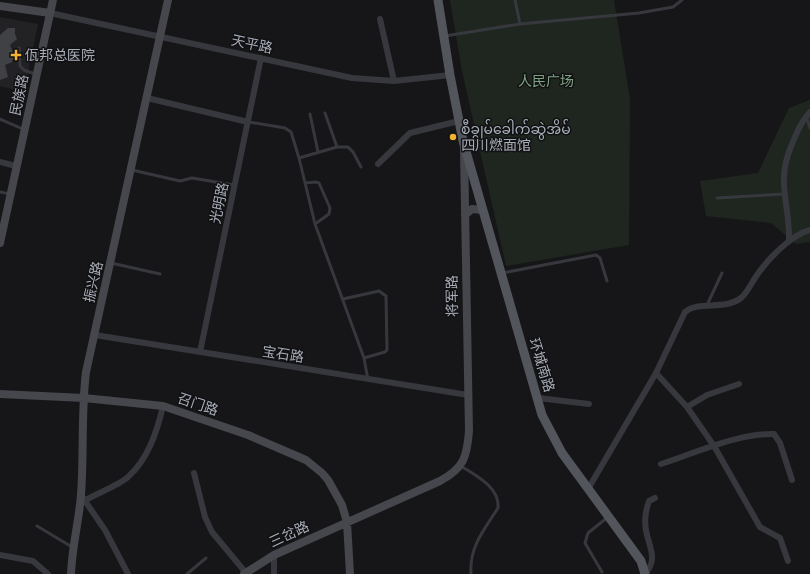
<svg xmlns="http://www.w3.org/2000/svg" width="810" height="574" font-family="Jost,'Noto Sans SC','Noto Sans Myanmar',sans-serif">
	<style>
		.built { fill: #222225 }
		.green { fill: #1e261f }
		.building { fill: #404145 }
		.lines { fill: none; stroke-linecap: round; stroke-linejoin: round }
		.lane { stroke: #37383d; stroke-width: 3 }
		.street { stroke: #37383d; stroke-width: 6 }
		.secondary { stroke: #45474d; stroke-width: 8 }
		.primary { stroke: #53555c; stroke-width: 9 }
		.poi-dot { fill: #f2b134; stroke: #111113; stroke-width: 1.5 }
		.labels { text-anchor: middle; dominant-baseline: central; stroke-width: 3; stroke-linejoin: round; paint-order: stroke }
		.street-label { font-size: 14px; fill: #a8adb8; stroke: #111113 }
		.poi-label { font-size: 14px; fill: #a8adb8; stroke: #111113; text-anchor: start }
		.park-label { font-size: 14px; fill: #7fa381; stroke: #111113 }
	</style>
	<rect width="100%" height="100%" fill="#161618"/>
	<path class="built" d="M0 17 38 24 24 92 0 86Z"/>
	<path class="green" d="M450 0H614L630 99 629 245 506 266 462 71Z
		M810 100V242L796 244 771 223 706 216 700 181 758 173 789 108Z"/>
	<path class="building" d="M8 28H15V34L17 39 10 45 14 55 12 62 5 65 8 77 0 80V35Z"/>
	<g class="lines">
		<path class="lane" d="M515 0 520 24
			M445 36 520 24 639 13 673 7 682 0
			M19 48 20 66 24 70 35 74
			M325 113 337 147
			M310 114 318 152
			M806 116 810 128
			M0 119 25 130
			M249 122 285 128 291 132 299 158 315 224 364 358 368 380
			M299 158 337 147H348L353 152 361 167
			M132 170 180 181 192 178 234 185
			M305 183 316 182 319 183 330 208 329 214 315 224
			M0 192 10 194
			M717 198 784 194
			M111 263 160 274
			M502 273 596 255 600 258 607 281
			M343 299 379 291 386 296 387 350 385 352 364 358
			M707 305 722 273
			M461 466C476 476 500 487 498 508 484 530 469 547 471 574
			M37 526 72 547
			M602 572 585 543 588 533 608 517
			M187 574 206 558"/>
		<path class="street" d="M50 13 352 78 394 81 450 75
			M380 19 394 81
			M147 98 248 122
			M0 162 16 166
			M378 164 410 133 459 121
			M789 240C790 203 775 183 792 144 797 132 801 122 810 112
			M95 335 468 395
			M200 352 261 58
			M656 373 687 407 714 446 760 527 780 538 788 561
			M538 398 589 404
			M687 407 707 395 739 384
			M661 464C695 453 739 433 774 434L780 443 792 480
			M194 473 205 517 212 532 246 573
			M588 489 656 373 685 312C699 300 724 311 741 298 747 293 752 282 757 275 768 259 791 235 810 230
			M83 498 105 530 128 574
			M84 501C97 493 118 486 128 477 148 459 157 432 163 406
			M0 555 33 561 48 574
			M274 555V574
			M645 574C657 560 651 551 647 535 644 524 645 512 649 501L655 498"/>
		<path class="secondary" d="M0 6 50 13
			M465 215 472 209 482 210
			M0 243 53 0
			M0 394 84 398 163 406 248 435 306 460 322 473 328 480 342 505 347 522 350 574
			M71 574C72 546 79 521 81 495 84 454 81 413 86 372L168 0
			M244 574 274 555 440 481C464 468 467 457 469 431L464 150"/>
		<path class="primary" d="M438 0 450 75 463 141 542 415 562 453 641 561 645 574"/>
	</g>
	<g class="poi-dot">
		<path d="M14 49h4v4h4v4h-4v4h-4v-4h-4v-4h4z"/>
		<circle cx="453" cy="137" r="4"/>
	</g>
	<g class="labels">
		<g class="street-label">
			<text transform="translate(252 44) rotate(12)">天平路</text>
			<text transform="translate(19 95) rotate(-78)">民族路</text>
			<text transform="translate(219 203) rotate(-78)">光明路</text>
			<text transform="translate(93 282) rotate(-77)">振兴路</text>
			<text transform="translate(452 296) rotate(-91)">将军路</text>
			<text transform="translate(283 354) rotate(9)">宝石路</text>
			<text transform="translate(542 365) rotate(73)">环城南路</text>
			<text transform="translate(198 404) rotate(19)">召门路</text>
			<text transform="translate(289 534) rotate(-25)">三岔路</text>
		</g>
		<g class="poi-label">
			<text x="25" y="55">佤邦总医院</text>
			<text x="461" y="129">စီချွမ်ခေါက်ဆွဲအိမ်<tspan x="461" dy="16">四川燃面馆</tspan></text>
		</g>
		<g class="park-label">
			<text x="546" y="81">人民广场</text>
		</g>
	</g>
</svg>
